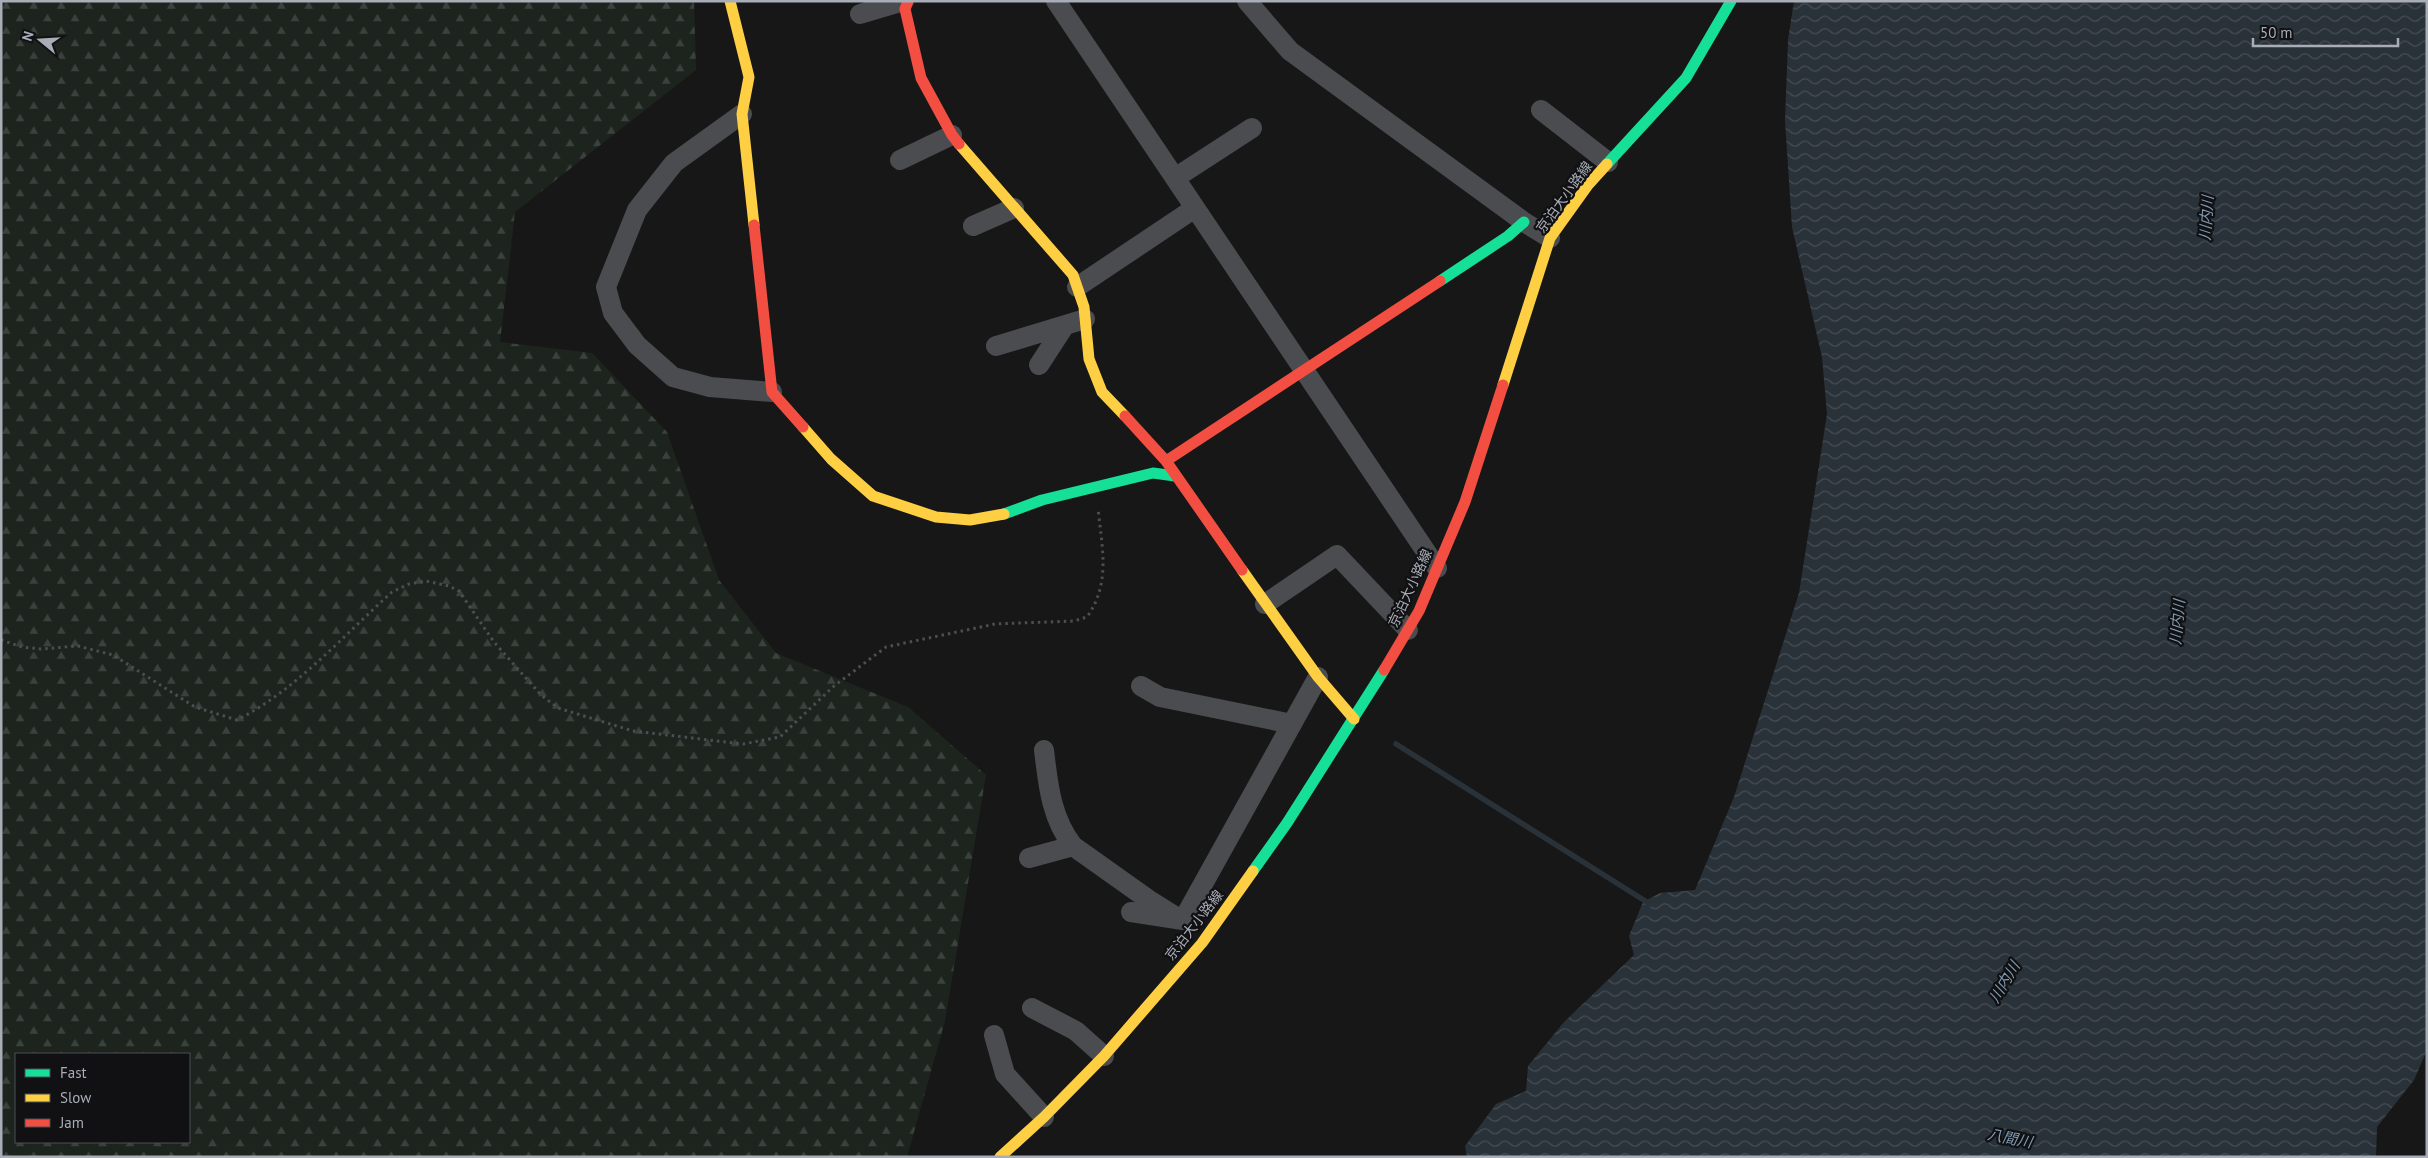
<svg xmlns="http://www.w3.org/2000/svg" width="2428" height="1158" font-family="'PT Sans','Noto Sans JP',sans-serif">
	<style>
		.forest { fill: url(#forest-firs); fill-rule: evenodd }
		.water { fill: url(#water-waves) }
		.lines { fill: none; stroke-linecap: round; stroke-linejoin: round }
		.stream { stroke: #2a3239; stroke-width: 5.5 }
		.path { stroke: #4d4e52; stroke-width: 3; stroke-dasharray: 2.5 4; stroke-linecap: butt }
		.street { stroke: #4b4c50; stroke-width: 20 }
		.fast { stroke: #16e098; stroke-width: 11 }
		.slow { stroke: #ffcf43; stroke-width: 11 }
		.jam { stroke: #f24e42; stroke-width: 11 }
		.labels { text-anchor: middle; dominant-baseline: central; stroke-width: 4.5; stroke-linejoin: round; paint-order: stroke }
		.street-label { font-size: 14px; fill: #a8adb8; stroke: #111113 }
		.water-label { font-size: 15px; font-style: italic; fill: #7f9bb3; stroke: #111113 }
	</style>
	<defs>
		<pattern id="forest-firs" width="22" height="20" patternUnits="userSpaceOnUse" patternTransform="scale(1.25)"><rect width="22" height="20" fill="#1d241e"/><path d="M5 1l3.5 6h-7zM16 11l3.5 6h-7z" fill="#3b413d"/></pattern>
		<pattern id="water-waves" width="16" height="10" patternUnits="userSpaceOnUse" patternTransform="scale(1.25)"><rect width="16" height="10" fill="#2a3239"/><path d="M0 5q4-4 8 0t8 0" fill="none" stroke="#464d54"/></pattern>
	</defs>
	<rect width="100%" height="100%" fill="#171717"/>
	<path class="forest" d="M1 1H694L696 70 515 212 500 342 592 353 667 432 719 580 776 653 908 707 986 775 945 1021 907 1157H1ZM16 1054H189V1142H16Z"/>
	<path class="water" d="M1794 1H2427V1050L2414 1080 2377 1127 2376 1157H1467L1465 1146 1496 1104 1526 1091 1528 1066 1564 1022 1634 955 1629 936 1643 902 1660 893 1695 890 1734 797 1799 593 1827 414 1822 357 1792 227 1785 121 1788 40Z"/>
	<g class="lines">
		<path class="stream" d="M1396 744 1650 904"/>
		<path class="path" d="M1 640 22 647 41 649 78 646 113 655 195 707 237 720C296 690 343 636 392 592L409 584 426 581 449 586 459 591 494 642 541 695 558 708 633 731 743 744 780 737 834 686 886 647 995 624 1074 621 1087 617C1111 583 1102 548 1098 508"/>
		<path class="street" d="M1056 1 1437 568
			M1247 1 1290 51 1524 222 1550 238
			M860 14 904 1
			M1541 110 1608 162
			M742 114 674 163 637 210 606 287 613 313 637 345 673 377 710 387 772 392
			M900 160 952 135
			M1175 178 1252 128
			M973 226 1014 208
			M1077 287 1195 208
			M996 346 1085 319
			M1039 365 1065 325
			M1265 604 1337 555 1408 630
			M1141 686 1160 697 1292 724
			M1044 750C1048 784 1051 818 1073 846
			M1029 858 1073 846 1149 900 1173 915
			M1131 912 1183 920 1318 677
			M1032 1008 1076 1031 1104 1056
			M994 1035 1005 1074 1044 1117"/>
		<path class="fast" d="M1607 164 1686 78 1731 1
			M1440 281 1508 236 1524 222
			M1004 514 1042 500 1153 473 1175 476
			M1253 871 1287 823 1384 670"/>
		<path class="slow" d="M730 1 749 77 742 114 754 225
			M959 144 1073 275 1084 307 1089 359 1102 392 1125 416
			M1503 385 1550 238 1588 185 1607 164
			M803 427 831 459 873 496 936 517 970 520 1004 514
			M1242 570 1318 677 1354 719
			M1000 1157 1044 1117 1104 1056 1202 943 1253 871"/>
		<path class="jam" d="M908 1 905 9 921 78 952 135 959 144
			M754 225 772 392 803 427
			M1125 416 1166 461 1242 570
			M1166 461 1440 281
			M1384 670 1419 611 1465 502 1503 385"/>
	</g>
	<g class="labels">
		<g class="street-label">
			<text transform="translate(1564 197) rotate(-54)">京泊大小路線</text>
			<text transform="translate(1410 588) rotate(-65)">京泊大小路線</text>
			<text transform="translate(1194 925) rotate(-52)">京泊大小路線</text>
		</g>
		<g class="water-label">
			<text transform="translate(2206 218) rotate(-86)">川内川</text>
			<text transform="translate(2177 622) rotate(-85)">川内川</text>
			<text transform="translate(2004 982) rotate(-59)">川内川</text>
			<text transform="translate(2010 1138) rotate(11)">八間川</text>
		</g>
	</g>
	<rect width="2428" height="1158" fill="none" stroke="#a8adb8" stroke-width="5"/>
	<rect x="15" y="1053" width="175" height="90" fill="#111113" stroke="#4d4f55"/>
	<rect x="25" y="1069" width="25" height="8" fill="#16e098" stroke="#4d4f55"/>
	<text x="60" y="1078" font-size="15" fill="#a8adb8">Fast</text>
	<rect x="25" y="1094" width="25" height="8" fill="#ffcf43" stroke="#4d4f55"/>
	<text x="60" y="1103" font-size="15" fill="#a8adb8">Slow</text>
	<rect x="25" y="1119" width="25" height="8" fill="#f24e42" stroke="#4d4f55"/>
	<text x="60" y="1128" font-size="15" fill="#a8adb8">Jam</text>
	<g transform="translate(40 40) rotate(288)" stroke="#111113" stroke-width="4" paint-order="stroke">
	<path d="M0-4L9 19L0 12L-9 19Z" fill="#a8adb8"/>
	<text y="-8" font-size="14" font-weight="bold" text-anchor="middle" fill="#a8adb8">N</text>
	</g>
	<path d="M2253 38v8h145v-8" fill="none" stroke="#a8adb8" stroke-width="2.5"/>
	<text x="2260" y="38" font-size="15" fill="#a8adb8" stroke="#111113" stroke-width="4" paint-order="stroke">50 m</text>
</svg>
